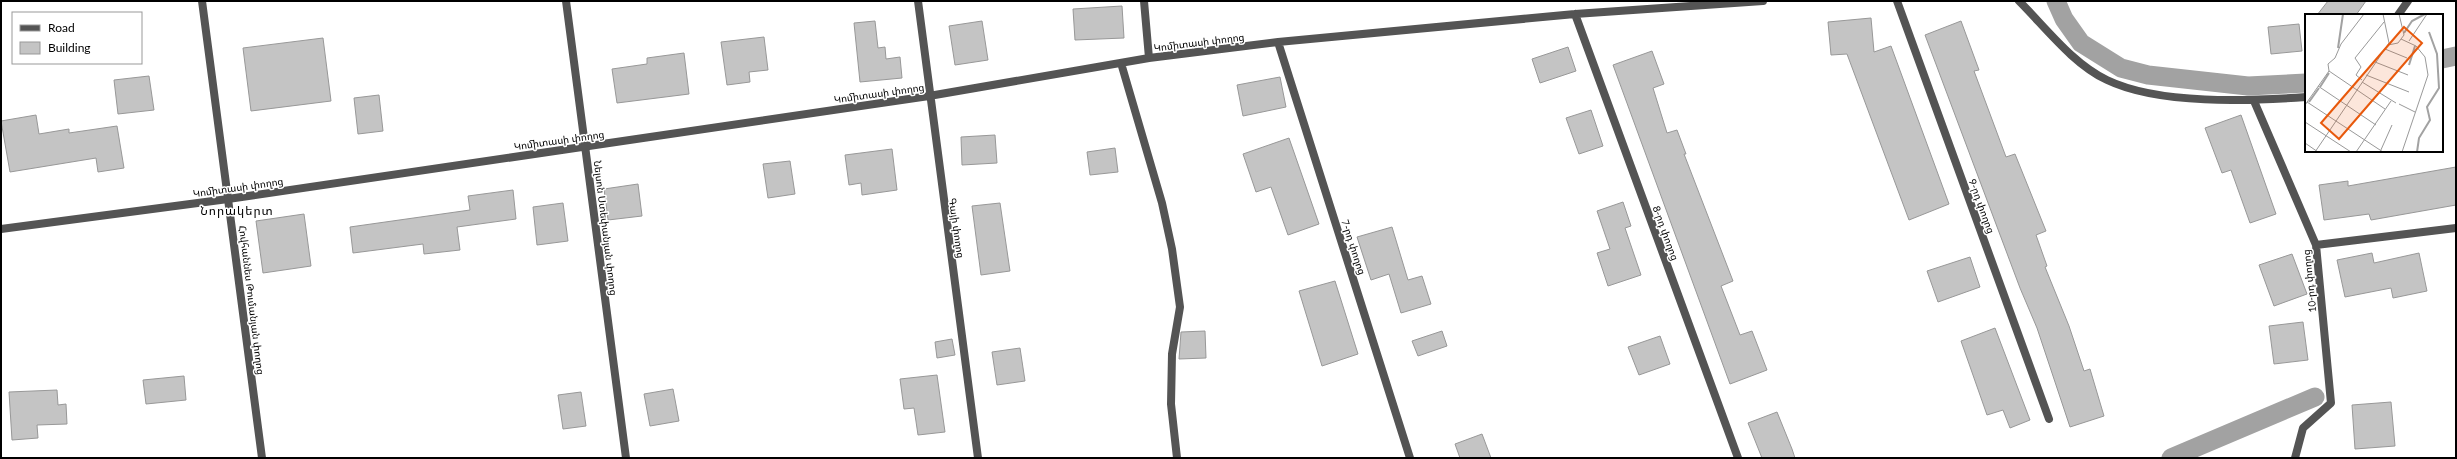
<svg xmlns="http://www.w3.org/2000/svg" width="2457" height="459" font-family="Lato,'Noto Sans Armenian',sans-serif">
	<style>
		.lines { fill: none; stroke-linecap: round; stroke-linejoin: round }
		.canal { stroke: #a2a2a2; stroke-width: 19 }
		.building { fill: #c4c4c4; stroke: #989898 }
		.minor { stroke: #545454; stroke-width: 8 }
		.tertiary { stroke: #545454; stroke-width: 8 }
		.labels { text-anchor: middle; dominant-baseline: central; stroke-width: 3; stroke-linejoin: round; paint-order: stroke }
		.street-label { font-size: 10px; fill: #000; stroke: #fff }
		.quarter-label { font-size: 12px; letter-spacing: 1px; fill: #000; stroke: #fff }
		.inset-river { fill: none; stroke: #a2a2a2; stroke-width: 2 }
		.inset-road { fill: none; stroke: #999; stroke-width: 1 }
		.view { fill: #e8590c; fill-opacity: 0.15; stroke: #e8590c; stroke-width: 2 }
		.inset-edge { fill: none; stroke: #000; stroke-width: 2 }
	</style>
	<rect width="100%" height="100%" fill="#fff"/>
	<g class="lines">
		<path class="canal" d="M2056 1 2064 19 2081 43 2121 68 2148 75 2248 86 2306 83
			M2442 59 2456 56
			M2171 458 2315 397"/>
	</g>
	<path class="building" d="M2328 1H2366L2356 15H2317Z
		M1122 6 1124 38 1075 40 1073 9Z
		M1871 18 1874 52 1891 46 1949 204 1909 220 1847 54 1831 55 1828 22Z
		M875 21 878 48 885 47 886 59 900 57 902 78 860 82 854 23Z
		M982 21 988 60 955 65 949 26Z
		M1961 21 1979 70 1974 71 2006 157 2015 154 2046 231 2036 235 2047 266 2045 267 2069 326 2084 371 2090 369 2104 416 2070 427 2037 328 2020 288 1925 35Z
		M2299 24 2302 51 2271 54 2268 27Z
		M764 37 768 70 749 72 750 82 727 85 721 42Z
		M323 38 331 101 251 111 243 48Z
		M1568 47 1576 71 1540 83 1532 59Z
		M1652 51 1664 84 1653 88 1667 133 1677 130 1686 154H1684L1733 281 1721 286 1740 335 1752 331 1767 370 1730 384 1613 65Z
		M684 53 689 94 617 103 612 69 647 64V58Z
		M149 76 154 110 118 114 114 80Z
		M1280 77 1286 107 1243 116 1237 85Z
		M379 95 383 131 358 134 354 98Z
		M1591 110 1603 146 1579 154 1566 118Z
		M36 115 39 134 69 129V133L117 126 124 168 98 172 96 158 10 172 1 121Z
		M2241 115 2276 214 2250 223 2231 170 2222 173 2205 128Z
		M995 135 997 163 962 165 961 137Z
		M1289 138 1319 224 1288 235 1271 187 1256 192 1243 154Z
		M1115 148 1118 172 1090 175 1087 152Z
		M892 149 897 190 862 195 861 183 849 185 845 155Z
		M790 161 795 194 768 198 763 164Z
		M2456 167V205L2371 220 2369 214 2324 220 2319 185 2348 181V186Z
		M638 184 642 216 608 220 604 189Z
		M513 190 516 219 457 227 460 250 424 254 423 244 353 253 350 227 470 210 468 196Z
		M1623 202 1631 226 1625 228 1641 275 1608 286 1597 253 1610 249 1597 211Z
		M563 203 568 241 537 245 533 207Z
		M1000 203 1010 271 981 275 972 206Z
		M304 214 311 266 263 273 256 221Z
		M1392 227 1408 280 1422 276 1431 304 1401 313 1389 274 1371 280 1357 237Z
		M2372 253 2374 263 2419 253 2427 291 2393 298 2391 288 2345 297 2337 260Z
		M2292 254 2307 294 2274 306 2259 265Z
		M1970 257 1980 287 1938 302 1927 271Z
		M1335 281 1358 354 1322 366 1299 291Z
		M2303 322 2308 360 2274 364 2269 326Z
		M1995 328 2030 420 2010 428 2003 410 1987 415 1961 341Z
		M1205 331 1206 358 1179 359 1181 332Z
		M1442 331 1447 346 1418 356 1412 341Z
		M1660 336 1670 364 1639 375 1628 347Z
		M952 339 955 355 937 358 935 342Z
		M1020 348 1025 381 997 385 992 352Z
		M937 375 945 432 918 435 914 408 904 409 900 379Z
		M184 376 186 400 146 404 143 380Z
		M673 389 679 421 650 426 644 394Z
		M57 390 58 405 66 404 67 424 37 425 38 438 12 440 9 392Z
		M581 392 586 426 563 429 558 395Z
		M2391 402 2395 446 2355 449 2352 405Z
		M1777 412 1792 449 1795 458H1762L1748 423Z
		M1482 434 1491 458H1460L1455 444Z"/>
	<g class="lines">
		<path class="minor" d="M202 1 228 199
			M566 1 626 458
			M918 1 978 458
			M1144 1 1149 58
			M1897 1 2049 419
			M2019 1C2046 28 2073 64 2107 80 2159 105 2249 101 2306 97
			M1575 14 1738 458
			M2398 15 2408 1
			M1278 42 1410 458
			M1121 63 1162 203 1172 249 1180 307 1172 354 1171 404 1177 458
			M2254 101 2316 245 2331 403 2303 428 2295 458
			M1 229 228 199 929 96 1149 58 1278 42 1575 14 1763 1
			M2316 245 2456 228"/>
		<path class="tertiary" d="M228 199 262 458"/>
	</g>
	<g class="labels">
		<g class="street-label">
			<text transform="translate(1199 42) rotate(-7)">Կոմիտասի փողոց</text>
			<text transform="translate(879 93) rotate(-8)">Կոմիտասի փողոց</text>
			<text transform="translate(559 140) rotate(-8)">Կոմիտասի փողոց</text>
			<text transform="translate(238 187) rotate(-8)">Կոմիտասի փողոց</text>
			<text transform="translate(1982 206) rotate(70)">9-րդ փողոց</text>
			<text transform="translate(606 228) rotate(83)">Նելսոն Ստեփանյան փողոց</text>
			<text transform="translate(957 228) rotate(82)">Գայի փողոց</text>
			<text transform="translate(1666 233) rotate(70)">8-րդ փողոց</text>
			<text transform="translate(1354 247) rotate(72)">7-րդ փողոց</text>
			<text transform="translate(2309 281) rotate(-96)">10-րդ փողոց</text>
			<text transform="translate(252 300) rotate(83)">Հովհաննես Թումանյան փողոց</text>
		</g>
		<g class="quarter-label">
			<text x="237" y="210">Նորակերտ</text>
		</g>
	</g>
	<g transform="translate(2305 14)">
		<rect width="138" height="138" fill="#fff"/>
		<path class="inset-river" d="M99 19 107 7 120 0M33 34 38 0M104 51 110 32M15 73 24 59M4 88 14 74M112 138 114 124 125 106 122 93 134 74 132 40 124 18"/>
		<path class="inset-road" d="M96 25 111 32 120 43 123 61 97 138M104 27 122 0M83 31 93 29 99 21 94 0M80 35 102 44M70 48 103 61M24 57 23 50 30 44 36 30 59 0M24 57 80 95M61 61 104 78M57 66 51 61 56 53 50 44 79 8M57 68 91 89M13 72 71 111M2 88 78 138M94 90 110 98M0 91 24 57M0 108 46 138M0 129 13 138M10 138 84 29 78 0M51 138 86 87M75 138 87 111"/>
		<path class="view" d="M99 13 117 29 34 125 16 109Z"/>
		<rect width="138" height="138" class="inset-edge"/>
	</g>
	<rect width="2457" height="459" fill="none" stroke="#000000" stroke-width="4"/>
	<rect x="12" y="12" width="130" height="52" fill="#ffffff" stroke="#999999"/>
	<rect x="20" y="25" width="20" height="6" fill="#545454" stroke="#999999"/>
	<text x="48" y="32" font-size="12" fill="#000000">Road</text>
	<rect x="20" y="42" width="20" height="12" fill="#c4c4c4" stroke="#999999"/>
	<text x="48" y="52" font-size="12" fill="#000000">Building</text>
</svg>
